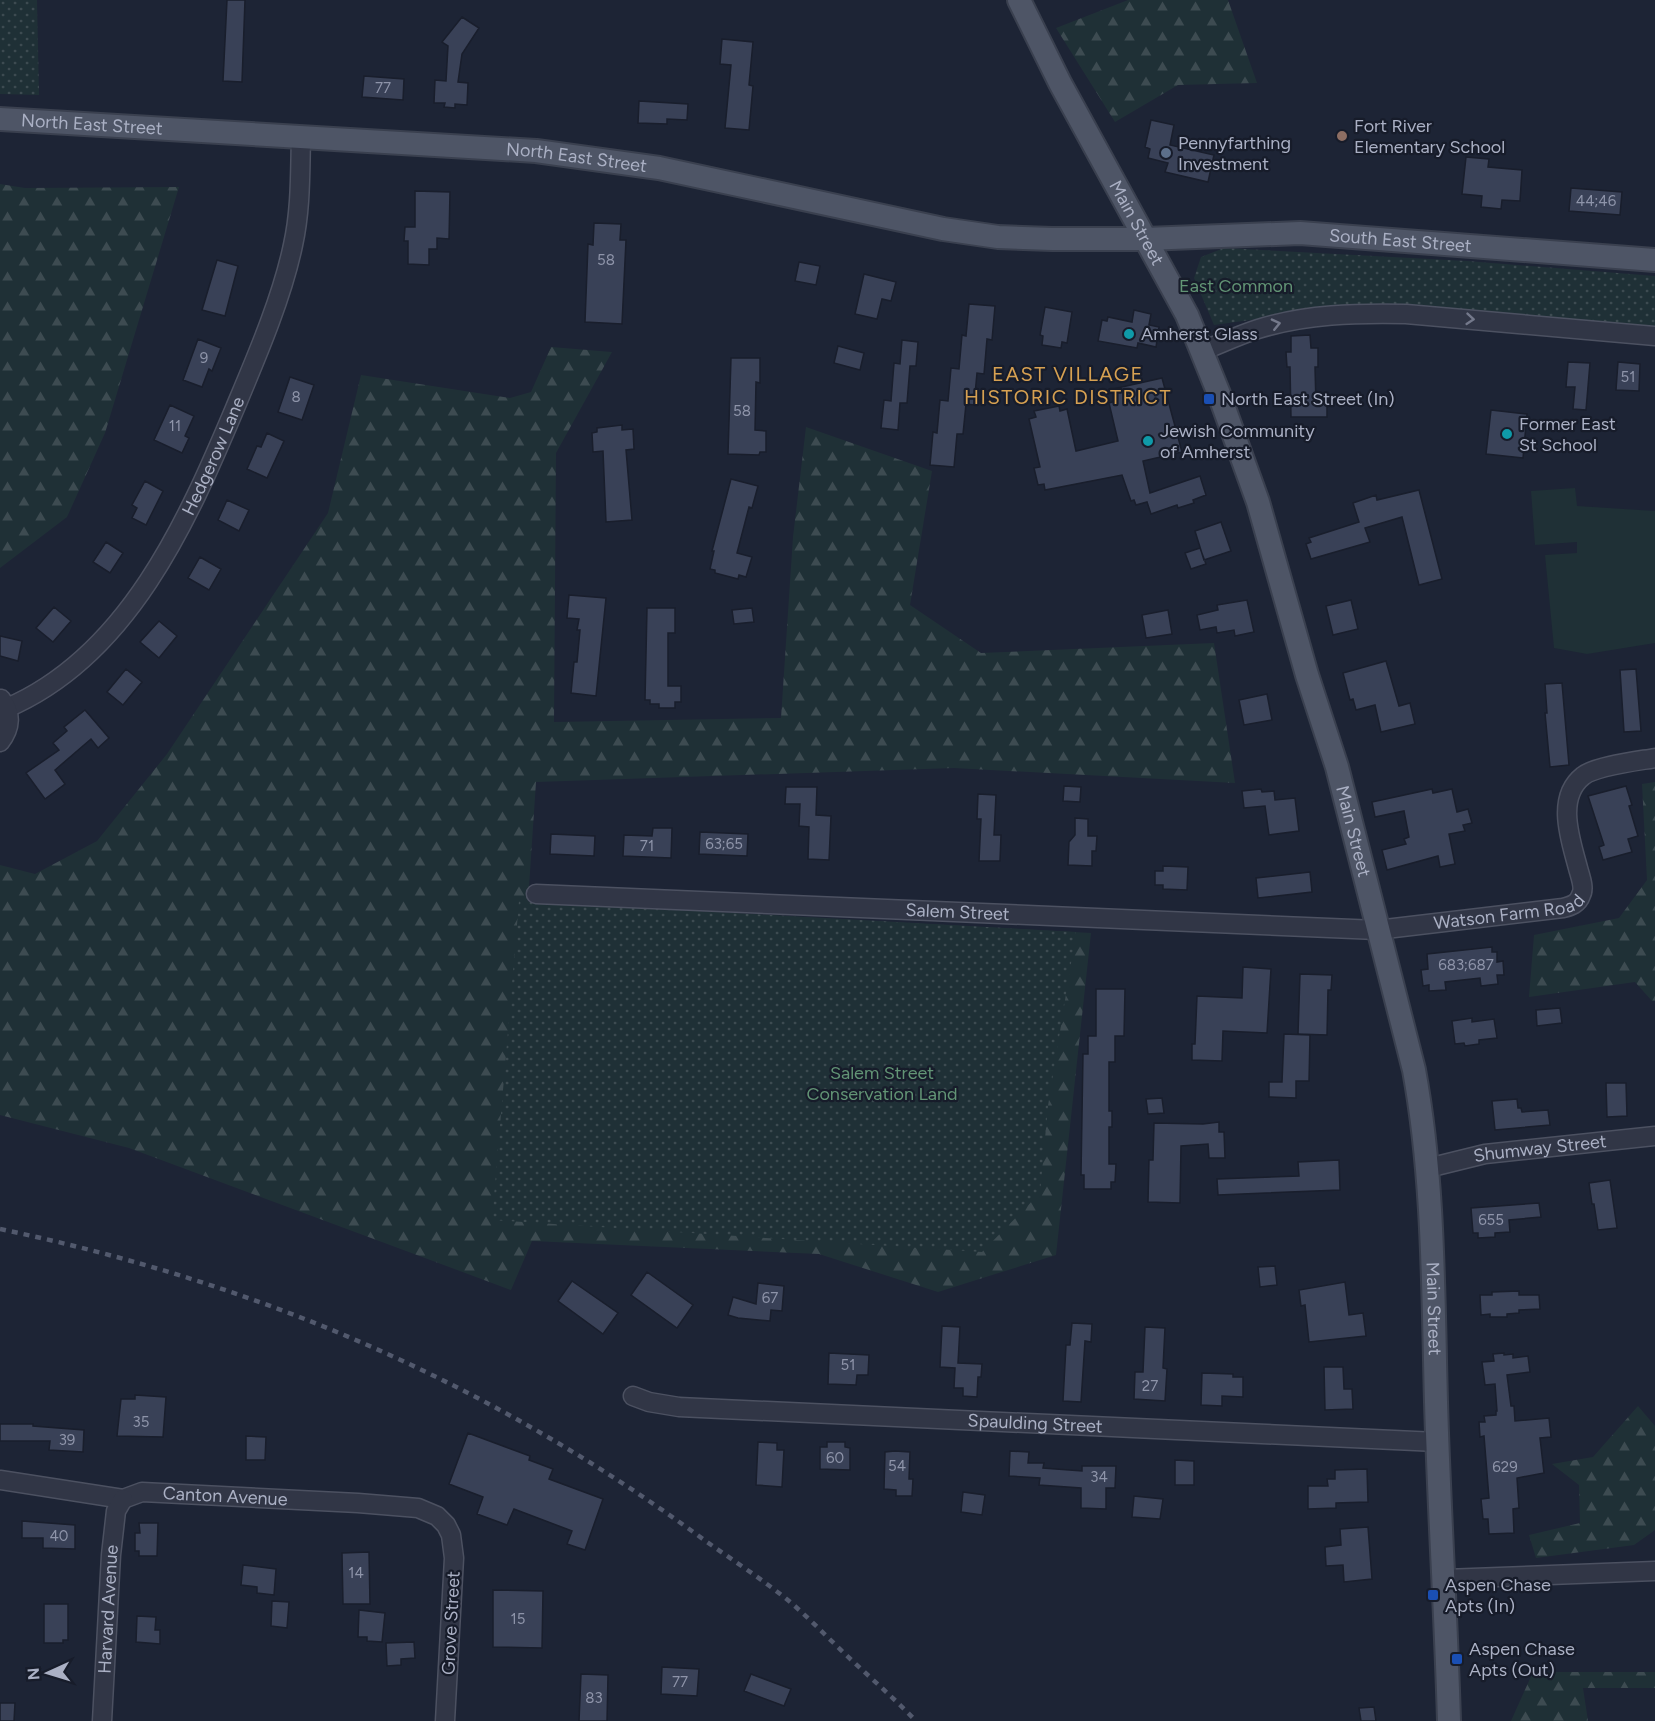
<svg xmlns="http://www.w3.org/2000/svg" width="1655" height="1721" font-family="Figtree,sans-serif">
	<style>
		.grass { fill: #1f3036 }
		.forest { fill: url(#forest-firs) }
		.park { fill: url(#park-dots) }
		.building { fill: #394157; stroke: #191e2c; stroke-width: 1.5 }
		.lines { fill: none; stroke-linecap: round; stroke-linejoin: round }
		.minor-casing { stroke: #4c5161; stroke-width: 21 }
		.major-casing { stroke: #3a404f; stroke-width: 26 }
		.minor { stroke: #313646; stroke-width: 18 }
		.major { stroke: #4e5566; stroke-width: 22 }
		.rail { stroke: #52596d; stroke-width: 4.5; stroke-dasharray: 6 6; stroke-linecap: butt }
		.oneway { stroke: #74798b }
		.education-dot { fill: #8d6e63; stroke: #171c2a; stroke-width: 2 }
		.service-dot { fill: #5c6f8a; stroke: #171c2a; stroke-width: 2 }
		.culture-dot { fill: #0f9aa8; stroke: #171c2a; stroke-width: 2 }
		.transit-dot { fill: #1a4fb4; stroke: #171c2a; stroke-width: 2 }
		.labels { text-anchor: middle; dominant-baseline: central; stroke-width: 4.5; stroke-linejoin: round; paint-order: stroke }
		.number-label { font-size: 15px; fill: #8e94a9 }
		.street-label { font-size: 18px; fill: #aab0c4; stroke: #171c2a }
		.poi-label { font-size: 18px; fill: #aab0c4; stroke: #171c2a; text-anchor: start }
		.park-label { font-size: 18px; fill: #629475; stroke: #171c2a }
		.neighbourhood-label { font-size: 20px; letter-spacing: 1.5px; fill: #d7a152; stroke: #171c2a }
	</style>
	<defs>
		<pattern id="forest-firs" width="22" height="20" patternUnits="userSpaceOnUse" patternTransform="scale(1.5)"><rect width="22" height="20" fill="#1f3036"/><path d="M5 1l3.5 6h-7zM16 11l3.5 6h-7z" fill="#3d4b51"/></pattern>
		<pattern id="park-dots" width="8" height="8" patternUnits="userSpaceOnUse" patternTransform="scale(1.5)"><rect width="8" height="8" fill="#1f3036"/><path d="M2 2h.1M6 6h.1" fill="none" stroke="#3d4b51" stroke-width="1.8" stroke-linecap="round"/></pattern>
	</defs>
	<rect width="100%" height="100%" fill="#1d2435"/>
	<path class="grass" d="M1575 488 1577 506 1655 511V643L1587 654 1554 648 1545 555 1577 553V542L1535 545 1531 491Z"/>
	<path class="forest" d="M1128 0H1228L1257 83 1178 85 1115 122 1056 28Z
		M0 184 25 188 179 187 105 433 67 517 0 568Z
		M551 347 612 352 556 453 554 722 781 718 793 537 806 427 932 471 910 605 981 653 1214 643 1235 783 954 768 536 782 528 902 1091 933 1056 1255 938 1292 819 1254 532 1241 511 1290 129 1148 0 1115V865L35 874 97 841 167 754 328 513 361 375 510 398 531 392Z
		M1655 782V1001H1652L1635 982 1529 997 1534 935 1619 918 1647 880 1642 784Z
		M1638 1406 1655 1426V1530L1634 1545 1536 1558 1529 1535 1580 1523 1579 1485 1552 1464 1593 1457Z
		M1533 1672H1655V1688H1583L1588 1721H1511Z"/>
	<path class="park" d="M0 0H37L39 95 0 94Z
		M1224 248 1467 261 1655 276V329L1302 313 1214 325 1194 278 1201 257Z
		M519 901 1076 932 1048 1106 1040 1193 982 1252 492 1220Z"/>
	<path class="building" d="M227 0H245L242 82 223 81Z
		M462 17 479 28 462 54 458 82 468 83 467 105 455 104V108L444 107 445 103H434L435 80 446 81 448 46 442 42Z
		M722 39 753 42 749 85 753 86 749 130 725 128 731 65 720 64Z
		M364 76 404 79 403 100 362 97Z
		M639 101 688 104 687 120 667 119V124L638 123Z
		M1151 120 1174 125 1170 145 1214 155 1208 182 1165 172 1168 163 1148 158 1150 149 1145 147Z
		M1466 157 1489 159 1488 167 1522 170 1520 201 1502 200 1501 209 1481 207 1482 196 1462 194Z
		M1571 188 1622 192 1620 215 1569 211Z
		M415 191 450 192 449 239 437 238V249H429V265L408 264V241H404L405 227H415Z
		M594 223 621 224 620 240H626L622 324 585 322 588 244 593 245Z
		M217 260 238 266 225 316 202 310Z
		M799 262 820 266 816 285 795 281Z
		M864 274 896 282 891 301 882 299 877 319 855 314Z
		M969 304 995 306 992 340 987 339 984 374 977 373 974 405 966 404 963 434H957L954 467 930 465 933 432 937 433 940 400 948 401 951 368 959 369 962 335 966 336Z
		M1045 307 1072 312 1067 343 1062 342 1061 348 1042 345 1043 336 1040 335Z
		M1134 310 1151 314 1149 325 1159 327 1156 347 1138 343 1137 348 1098 341 1102 320 1107 321 1108 317 1132 322Z
		M1310 335 1311 348H1318V367H1315L1316 404H1327V417H1291L1290 367H1287L1286 352H1291V336Z
		M198 339 221 348 212 371 209 369 202 387 183 380Z
		M902 340 918 342 916 366H910L907 403H900L898 430 881 428 884 400 891 401 894 363 900 364Z
		M838 346 864 353 860 370 834 363Z
		M731 358H760V383L756 382 755 430 766 431V452H760L759 455 728 454Z
		M1568 362 1590 363 1586 410 1573 409 1575 387H1566Z
		M1618 362 1640 364 1639 391 1616 390Z
		M290 377 314 385 302 420 278 412Z
		M1162 378 1182 452 1143 461 1150 493 1200 476 1206 495 1193 500 1194 503 1178 508 1177 505 1151 514 1147 502 1136 505 1134 500 1131 501 1122 475 1045 490 1044 484 1038 485 1034 468 1040 467 1029 419 1036 417 1034 411 1059 406 1060 411 1067 409 1076 451 1118 441 1109 403 1116 401 1113 389Z
		M170 405 194 416 185 436 189 438 182 453 154 440Z
		M1491 410 1527 414 1523 458 1486 454Z
		M622 425V430L633 429 634 449 626 450 632 520 606 522 603 451 593 452 592 433 597 432V428Z
		M267 433 284 441 267 478 247 469 257 446 261 447Z
		M731 479 758 486 752 508 749 507 737 553 752 557 746 577 739 575 738 579 715 573V570L710 569 714 551H712Z
		M145 481 163 491 146 525 132 518 137 508 132 505Z
		M1419 490 1442 579 1419 585 1402 517 1365 528 1370 542 1311 559 1306 544 1311 542 1309 538 1359 522 1353 503 1376 495 1377 500Z
		M227 500 249 510 239 531 218 520Z
		M1221 522 1231 551 1204 560 1195 531Z
		M106 542 123 553 110 573 93 562Z
		M1200 548 1206 564 1191 569 1185 553Z
		M200 557 221 569 209 590 188 578Z
		M569 595 606 598 596 696 571 693 574 662H577L580 630H577L579 619 567 618Z
		M1247 600 1254 632 1235 636 1234 630 1217 633 1216 627 1200 630 1197 615 1218 610 1217 605Z
		M1351 600 1358 629 1333 635 1326 606Z
		M54 607 71 621 53 642 36 628Z
		M647 608H675V633H668V686H681V702H675V708H659V704H650V700H645Z
		M752 608 754 622 734 624 732 610Z
		M1168 610 1172 634 1146 638 1142 615Z
		M159 621 177 636 159 658 140 642Z
		M0 636 22 641 18 661 0 656Z
		M1386 661 1399 706 1410 703 1415 724 1381 732 1375 705 1356 710 1353 699 1350 700 1343 673Z
		M126 669 142 682 123 705 107 692Z
		M1636 669 1641 731 1624 732 1620 670Z
		M1562 683 1569 765 1550 767 1545 713H1547L1545 684Z
		M1267 694 1272 720 1244 725 1239 700Z
		M85 710 109 738 98 748 91 739 55 770 65 784 45 799 26 773 59 750 53 743 67 731 64 727Z
		M1064 786 1081 787 1080 802 1063 801Z
		M1626 786 1632 805 1629 806 1638 836 1628 839 1632 852 1603 860 1599 847 1604 845 1588 796Z
		M786 787H817L816 815 831 816 829 860 808 859 809 827 799 826 800 804H785Z
		M1261 789 1262 792 1274 791 1275 800 1295 798 1299 831 1269 835 1265 806 1244 808 1242 791Z
		M1432 789 1433 793 1452 789 1457 812 1468 809 1472 823 1463 825 1465 831 1449 834 1455 864 1440 867 1438 856 1387 870 1382 850 1406 844 1404 839 1409 837 1404 811 1375 817 1372 802Z
		M978 794 996 795 994 835H1001L1000 861H979L981 819H977Z
		M1075 818 1088 819V836H1097L1096 851H1092V866L1068 865 1069 842 1075 835Z
		M653 828H672L671 858 623 856 624 835 652 836Z
		M700 832 748 834 747 856 699 854Z
		M551 834 595 836 594 856 550 854Z
		M1163 866 1188 867 1187 890 1163 889V885H1155V871H1163Z
		M1310 872 1312 892 1258 898 1256 878Z
		M1492 947V952H1497V962L1503 961 1504 975H1497L1498 984 1481 986 1480 978 1445 982 1446 990 1429 991V985L1423 986 1421 970 1428 969 1427 954Z
		M1243 967 1271 969 1267 1033 1223 1031 1222 1061 1192 1060V1044H1195L1197 996 1242 998Z
		M1300 974 1332 975 1331 990H1328L1327 1035 1298 1034Z
		M1096 989H1125L1124 1036H1115V1062H1109V1111H1112V1127H1109V1164H1116L1115 1182H1111V1189H1084V1175H1081L1083 1054H1088V1036H1096Z
		M1560 1008 1562 1023 1537 1026 1536 1010Z
		M1472 1018V1022L1494 1019 1497 1038 1479 1040V1044L1465 1046 1464 1043 1455 1044 1452 1021Z
		M1284 1034 1310 1035 1309 1081H1296V1098L1269 1097V1082H1282Z
		M1606 1083H1626L1627 1116 1607 1117Z
		M1162 1098 1164 1113 1148 1114 1146 1099Z
		M1517 1099 1518 1108H1521L1522 1112 1548 1110 1550 1125 1495 1130 1492 1101Z
		M1219 1122V1132H1224L1225 1158H1209L1208 1144 1181 1146 1180 1203 1148 1202 1149 1160H1153L1154 1123 1203 1124Z
		M1339 1160 1340 1190 1218 1195 1217 1179 1299 1176 1298 1162Z
		M1610 1180 1617 1228 1598 1230 1594 1204H1592L1589 1183Z
		M1539 1203 1541 1217 1509 1220 1510 1232 1495 1233V1237L1478 1238V1233H1473L1471 1208Z
		M1275 1266 1277 1285 1260 1287 1258 1267Z
		M647 1272 693 1305 677 1328 631 1295Z
		M572 1281 618 1313 603 1334 558 1301Z
		M1345 1282 1349 1315 1363 1313 1366 1336 1309 1342 1305 1305 1301 1306 1299 1290Z
		M758 1283 784 1286 782 1311 771 1310 770 1321 738 1318 728 1315 733 1297 756 1304Z
		M1519 1291V1295H1539L1540 1309 1519 1310V1313L1507 1314V1317H1490V1314L1481 1315 1480 1295H1492V1292Z
		M1072 1323 1092 1324 1091 1342 1085 1341 1081 1402 1063 1401 1066 1345H1070Z
		M942 1326 960 1327 958 1363 982 1364 981 1377H978L977 1397 963 1396V1388H954L955 1368 940 1367Z
		M1145 1327 1165 1328 1163 1368 1167 1369 1165 1401 1134 1399 1135 1372H1143Z
		M829 1353 869 1355 868 1375H857L856 1385 828 1384Z
		M1504 1353V1355L1513 1354V1358L1528 1356 1530 1372 1507 1375 1511 1406H1514L1515 1421 1549 1418 1551 1437 1540 1438 1544 1473 1517 1478 1519 1508 1513 1509 1514 1533 1489 1534 1488 1519H1483L1481 1499 1489 1498 1484 1436 1480 1437 1479 1422H1485L1484 1416 1496 1415V1411H1497L1495 1384 1485 1385 1482 1362 1494 1361 1493 1354Z
		M1324 1367H1343L1344 1389H1352L1353 1409 1325 1410Z
		M1202 1373 1233 1374V1377H1243V1397L1222 1396V1406L1201 1405Z
		M135 1395 166 1397 163 1437 117 1436 121 1399H135Z
		M0 1424H33V1426L84 1430 83 1452 49 1450 50 1441H0Z
		M468 1433 530 1456 529 1460 553 1469 549 1479 603 1499 585 1550 567 1544 572 1531 514 1509 507 1525 477 1514 483 1497 449 1484Z
		M246 1436 266 1437 265 1460H246Z
		M758 1442 777 1443V1450H784L782 1487 756 1485Z
		M827 1442H845V1447L850 1448V1470L820 1469V1447H827Z
		M895 1451 910 1452 909 1479H913L912 1496H896V1490L884 1489 885 1452Z
		M1010 1451 1029 1452 1028 1463H1044L1043 1468 1082 1471V1466H1116L1115 1488H1106V1509L1081 1508V1488L1039 1485 1040 1478 1009 1476Z
		M1175 1460 1194 1461V1485H1175Z
		M1367 1469 1368 1502 1336 1503V1508L1308 1509V1486H1328L1327 1479H1335V1470Z
		M963 1492 985 1495 982 1515 961 1512Z
		M1134 1496 1163 1499 1160 1519 1132 1517Z
		M22 1521 75 1525V1549L43 1548V1538H22Z
		M139 1523H158L157 1556H139V1551H135V1533H140Z
		M1368 1527 1372 1579 1344 1582 1343 1565 1326 1566 1325 1547 1341 1545 1340 1529Z
		M369 1552 370 1604H343L342 1553Z
		M243 1565 276 1569 274 1595 257 1593V1587L241 1585Z
		M493 1590 543 1591 542 1648 493 1647Z
		M272 1601 289 1602 287 1628 271 1626Z
		M44 1604H68V1640H63V1643H44Z
		M359 1610 385 1613 382 1642 367 1641V1637H358Z
		M137 1616 156 1617 155 1630H160V1644L136 1642Z
		M414 1642 415 1658 401 1659V1665L387 1666 386 1643Z
		M662 1667 699 1669 697 1696 661 1694Z
		M581 1674 608 1675 607 1721H579Z
		M751 1674 791 1689 784 1706 744 1691Z
		M0 1703H15L14 1721H0Z
		M1374 1707 1376 1721H1361L1359 1708Z"/>
	<g class="lines">
		<g class="minor-casing">
			<g id="minor">
				<path d="M1202 351C1220 344 1239 335 1258 329 1306 314 1356 313 1406 314L1655 336"/>
				<path id="s1" d="M7 708C128 656 187 522 235 408 256 358 282 298 293 245 301 209 300 172 301 136"/>
				<path d="M0 742C11 728 12 713 1 699"/>
				<path id="s2" d="M536 894 1377 930 1563 908C1571 906 1578 904 1581 895 1585 888 1580 876 1578 868 1571 841 1555 798 1583 776 1595 766 1638 761 1655 758"/>
				<path id="s3" d="M1428 1168 1485 1154 1655 1136"/>
				<path id="s4" d="M633 1396 649 1402 679 1407 1437 1442"/>
				<path id="s5" d="M0 1480 123 1499 142 1492 358 1503 418 1508 437 1516 446 1525 451 1535 454 1558 445 1721"/>
				<path d="M1445 1579 1655 1571"/>
				<path id="s6" d="M102 1721 111 1555 116 1511 123 1499"/>
			</g>
		</g>
		<g class="major-casing">
			<g id="major">
				<path id="s7" d="M1019 0 1060 83 1187 315 1219 394 1258 502 1307 675 1337 767 1414 1070C1434 1179 1433 1291 1436 1402 1439 1508 1446 1615 1449 1721"/>
				<path id="s8" d="M0 119 536 151 659 168 943 229 998 237 1052 239H1146L1300 233 1655 260"/>
			</g>
		</g>
		<use href="#minor" class="minor"/>
		<use href="#major" class="major"/>
		<path class="rail" d="M0 1229C262 1284 491 1383 707 1542 734 1561 763 1580 789 1601 808 1617 825 1635 843 1652 867 1675 893 1697 916 1721"/>
	</g>
	<defs><path id="oneway-chevron" d="M-2-3.5L2.5 0L-2 3.5" fill="none" stroke-width="1.6" stroke-linecap="round" stroke-linejoin="round" transform="scale(1.5)"/></defs>
	<g class="oneway">
		<use href="#oneway-chevron" transform="translate(1470 319) rotate(5)"/>
		<use href="#oneway-chevron" transform="translate(1276 324) rotate(-13)"/>
	</g>
	<circle class="education-dot" cx="1342" cy="136" r="6"/>
	<circle class="service-dot" cx="1166" cy="153" r="6"/>
	<g class="culture-dot">
		<circle cx="1129" cy="334" r="6"/>
		<circle cx="1507" cy="434" r="6"/>
		<circle cx="1148" cy="441" r="6"/>
	</g>
	<g class="transit-dot">
		<rect x="1203" y="393" width="12" height="12" rx="3"/>
		<rect x="1427" y="1589" width="12" height="12" rx="3"/>
		<rect x="1451" y="1653" width="12" height="12" rx="3"/>
	</g>
	<g class="labels">
		<g class="number-label">
			<text x="383" y="88">77</text>
			<text x="1596" y="201">44;46</text>
			<text x="606" y="260">58</text>
			<text x="204" y="358">9</text>
			<text x="1628" y="377">51</text>
			<text x="296" y="397">8</text>
			<text x="742" y="411">58</text>
			<text x="175" y="426">11</text>
			<text x="724" y="844">63;65</text>
			<text x="647" y="846">71</text>
			<text x="1466" y="965">683;687</text>
			<text x="1491" y="1220">655</text>
			<text x="770" y="1298">67</text>
			<text x="848" y="1365">51</text>
			<text x="1150" y="1386">27</text>
			<text x="141" y="1422">35</text>
			<text x="67" y="1440">39</text>
			<text x="835" y="1458">60</text>
			<text x="897" y="1466">54</text>
			<text x="1505" y="1467">629</text>
			<text x="1099" y="1477">34</text>
			<text x="59" y="1536">40</text>
			<text x="356" y="1573">14</text>
			<text x="518" y="1619">15</text>
			<text x="680" y="1682">77</text>
			<text x="594" y="1698">83</text>
		</g>
		<g class="street-label">
			<text stroke="none"><textPath href="#s8" startOffset="92">North East Street</textPath></text>
			<text stroke="none"><textPath href="#s8" startOffset="578">North East Street</textPath></text>
			<text stroke="none"><textPath href="#s7" startOffset="252">Main Street</textPath></text>
			<text stroke="none"><textPath href="#s8" startOffset="1410">South East Street</textPath></text>
			<text stroke="none"><textPath href="#s1" startOffset="334">Hedgerow Lane</textPath></text>
			<text stroke="none"><textPath href="#s7" startOffset="900">Main Street</textPath></text>
			<text stroke="none"><textPath href="#s2" startOffset="975">Watson Farm Road</textPath></text>
			<text stroke="none"><textPath href="#s2" startOffset="422">Salem Street</textPath></text>
			<text stroke="none"><textPath href="#s3" startOffset="114">Shumway Street</textPath></text>
			<text stroke="none"><textPath href="#s7" startOffset="1386">Main Street</textPath></text>
			<text stroke="none"><textPath href="#s4" startOffset="404">Spaulding Street</textPath></text>
			<text stroke="none"><textPath href="#s5" startOffset="228">Canton Avenue</textPath></text>
			<text stroke="none"><textPath href="#s6" startOffset="112">Harvard Avenue</textPath></text>
			<text transform="translate(451 1623) rotate(-87)">Grove Street</text>
		</g>
		<g class="poi-label">
			<text x="1354" y="126">Fort River<tspan x="1354" dy="21">Elementary School</tspan></text>
			<text x="1178" y="143">Pennyfarthing<tspan x="1178" dy="21">Investment</tspan></text>
			<text x="1141" y="334">Amherst Glass</text>
			<text x="1221" y="399">North East Street (In)</text>
			<text x="1519" y="424">Former East<tspan x="1519" dy="21">St School</tspan></text>
			<text x="1160" y="431">Jewish Community<tspan x="1160" dy="21">of Amherst</tspan></text>
			<text x="1445" y="1585">Aspen Chase<tspan x="1445" dy="21">Apts (In)</tspan></text>
			<text x="1469" y="1649">Aspen Chase<tspan x="1469" dy="21">Apts (Out)</tspan></text>
		</g>
		<g class="park-label">
			<text x="1236" y="286">East Common</text>
			<text x="882" y="1073">Salem Street<tspan x="882" dy="21">Conservation Land</tspan></text>
		</g>
		<g class="neighbourhood-label">
			<text x="1068" y="374">EAST VILLAGE<tspan x="1068" dy="23">HISTORIC DISTRICT</tspan></text>
		</g>
	</g>
	<g transform="translate(48 1673) rotate(266)" stroke="#171c2a" stroke-width="4.5" paint-order="stroke">
	<path d="M0-4.5L10 22L0 15L-10 22Z" fill="#aab0c4"/>
	<text y="-9" font-size="16" font-weight="bold" text-anchor="middle" fill="#aab0c4">N</text>
	</g>
</svg>
